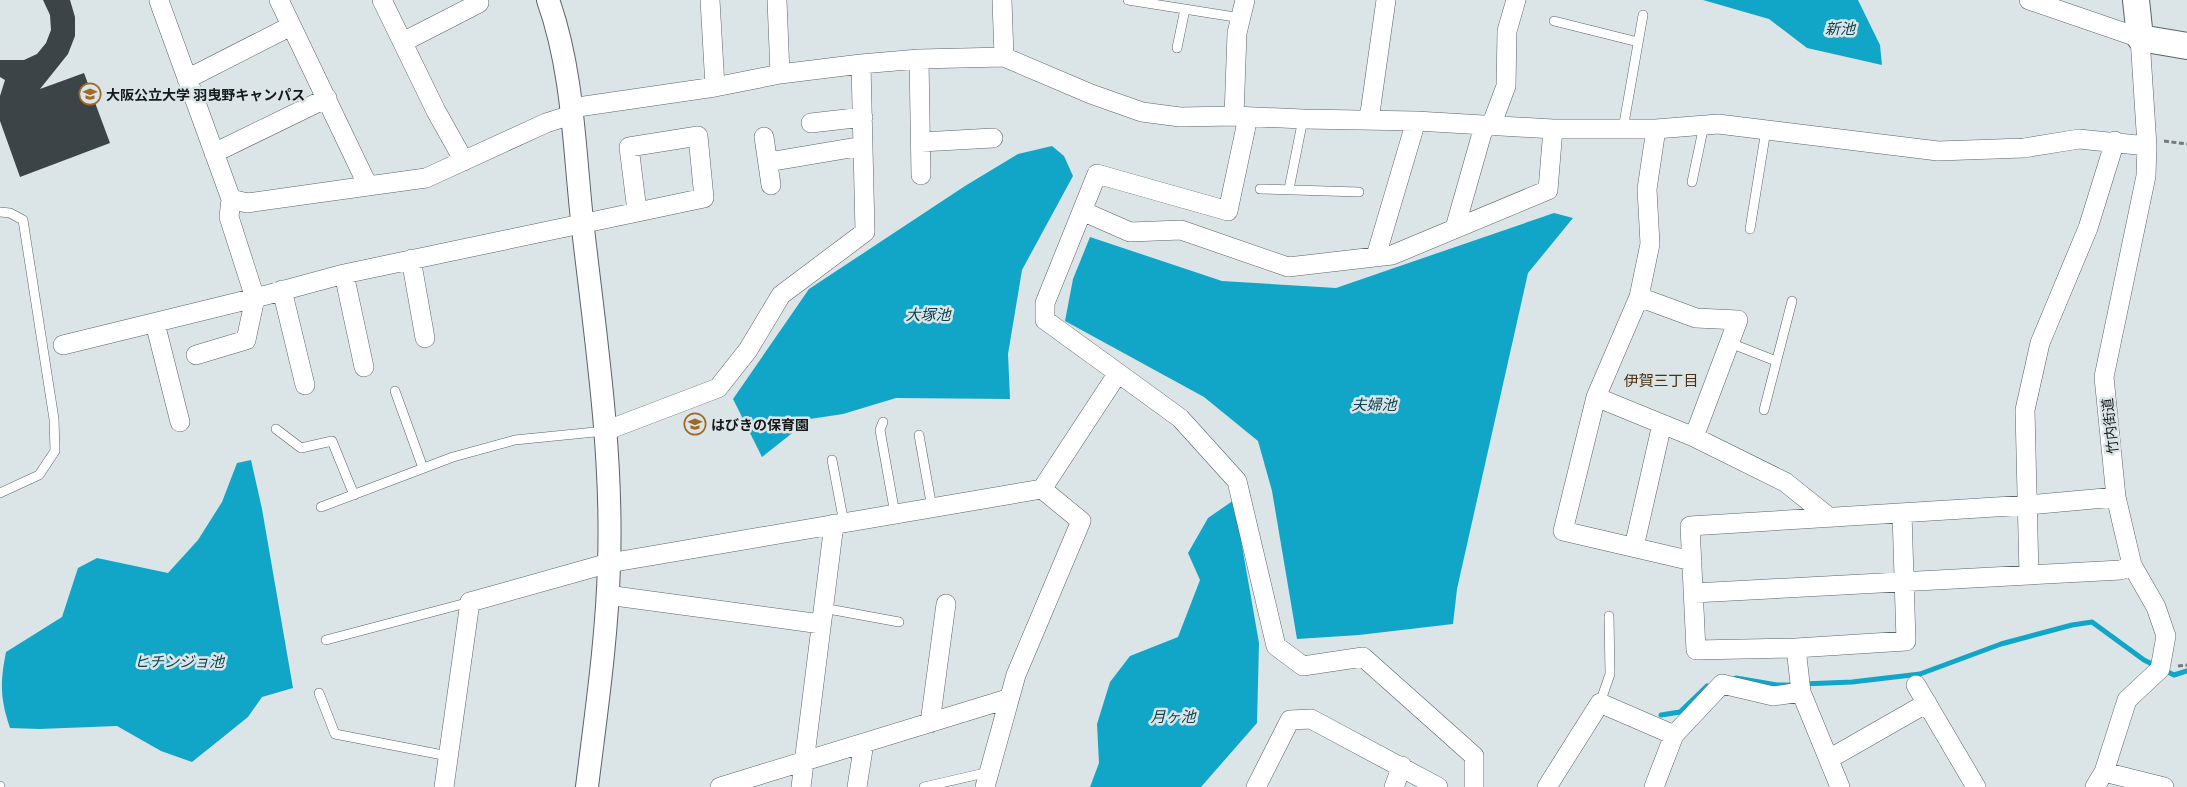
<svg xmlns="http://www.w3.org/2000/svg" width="2187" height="787" font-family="Georgia,'Noto Sans JP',serif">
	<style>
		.water { fill: #11a6c7 }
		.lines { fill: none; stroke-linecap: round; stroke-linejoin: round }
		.stream { stroke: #11a6c7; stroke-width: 5 }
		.building { fill: #3c4447 }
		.service-casing { stroke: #5b6366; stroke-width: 10 }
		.minor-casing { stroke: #5b6366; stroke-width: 20 }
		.tertiary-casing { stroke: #5b6366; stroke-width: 24 }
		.secondary-casing { stroke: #5b6366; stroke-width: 28 }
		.path { stroke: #747a7c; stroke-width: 3; stroke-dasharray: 5 2.5; stroke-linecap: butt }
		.service { stroke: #fff; stroke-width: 9 }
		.minor { stroke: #fff; stroke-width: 19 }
		.tertiary { stroke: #fff; stroke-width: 22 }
		.secondary { stroke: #fff; stroke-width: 26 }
		.labels { text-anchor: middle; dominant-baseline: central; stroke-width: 5; stroke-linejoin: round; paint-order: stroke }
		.poi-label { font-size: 14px; font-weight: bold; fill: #15191a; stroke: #dbe5e8; text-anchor: start }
		.street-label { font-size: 14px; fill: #15191a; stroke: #dbe5e8 }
		.water-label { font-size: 15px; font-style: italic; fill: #084250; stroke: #dbe5e8 }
		.neighbourhood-label { font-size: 15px; fill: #4b3010; stroke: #dbe5e8 }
	</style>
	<rect width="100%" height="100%" fill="#dbe5e8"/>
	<path class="water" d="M1703 0H1858L1880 45 1882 65 1807 48 1769 19Z
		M1052 146 1064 156 1073 176 1022 270 1008 354 1010 399 896 398 843 414 810 419 762 457 733 399 809 289 965 186 1018 154Z
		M1554 213 1573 218 1528 273 1457 589 1453 624 1359 635 1297 639 1272 491 1258 441 1204 397 1065 321 1073 279 1090 237 1222 281 1336 288Z
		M251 460 262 509 293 688 262 697 248 717 192 762 161 751 117 726 39 729 10 728C0 698 0 683 6 652L62 617 78 568 97 558 168 573 198 540 222 502 237 463Z
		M1234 500 1259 643 1257 723 1201 787H1090L1099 763 1097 724 1110 682 1130 656 1178 637 1200 580 1188 553 1208 518Z"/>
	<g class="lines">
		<path class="stream" d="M1736 678 1777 685H1790
			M1803 684 1852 682 1920 674 2001 644 2072 625 2092 622 2144 660 2174 675 2187 671
			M1661 715 1680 712 1707 686"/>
	</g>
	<path class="building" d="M43 0H70L75 17V36L68 54 40 89 84 73 110 143 20 177 0 121V96L5 80 0 77V60H24L37 54 46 43 51 30 50 15Z"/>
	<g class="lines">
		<g class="service-casing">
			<path id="service" d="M1128 0 1241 18
				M1554 21 1638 42
				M1177 48 1185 9
				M1623 129 1643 15
				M1692 182 1704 125
				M1260 189 1359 192
				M1289 189 1303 119
				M0 212 10 213 23 220 54 419 55 451 39 475 0 493
				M1750 229 1766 130
				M1730 343 1776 361
				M395 391 423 468
				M1764 410 1792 301
				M883 422 880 430 895 514
				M276 429 301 448 332 441 354 495
				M919 435 932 508
				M832 460 844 523
				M321 507 453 457 515 440 605 431
				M823 608 899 622
				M326 640 470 602
				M319 693 335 734 448 756
				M1600 703 1610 674 1609 616
				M0 786V787
				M924 787 989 772"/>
		</g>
		<g class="minor-casing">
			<path id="minor" d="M279 0 368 186 426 178 546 123 571 115
				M382 0 436 111 464 161
				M710 0 715 87
				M777 0 780 74
				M1002 0 1004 57
				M2029 0 2140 38 2147 146 2146 176 2104 377 2116 497 2132 565 2156 607 2166 636 2160 669 2127 700 2104 772 2095 787
				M159 1 231 199 247 203 368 186
				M403 42 479 3 478 0
				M919 59 921 175
				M187 79 291 26
				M571 108 715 87 780 74 861 64 919 59 1004 57 1091 94 1142 112 1180 117 1234 116 1303 119 1416 121 1553 129H1656L1647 189 1650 244 1639 297 1596 397 1694 437 1785 482 1830 518
				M1234 116 1237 33 1245 0
				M1248 117 1228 211 1097 174 1045 303V320L1180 418 1237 481 1276 646 1303 666 1363 657 1474 756V787
				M1369 120 1386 0
				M811 123 863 117
				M1491 126 1506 86 1507 31 1516 0
				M1656 129 1718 124 1938 151 2024 148 2079 139 2147 146
				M764 137 771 185
				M921 142 993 138
				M214 153 327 98
				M768 162 863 146
				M1082 211 1130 232 1181 230 1288 267 1392 255 1548 190 1553 129
				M1455 228 1484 126
				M1376 256 1416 121
				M411 259 425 338
				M344 274 364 367
				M282 290 305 385
				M1639 297 1696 318 1738 320 1694 437
				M155 323 180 422
				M63 345 255 298 344 274 704 198 698 136 629 147 637 211
				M196 355 246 340 255 298 229 217 231 199
				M1596 397 1563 531 1692 561
				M605 431 718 388 748 350 781 295 865 232 861 64
				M1902 513 1906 641 1796 648 1696 650 1690 526 2028 505 2116 497
				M1634 547 1662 424
				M2029 575 2025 410 2040 343 2088 228 2115 141
				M1694 593 2121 570 2132 565
				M607 595 821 624
				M1796 648 1801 692
				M1916 685 1976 787
				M930 723 946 604
				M1829 759 1927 703
				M2104 772 2164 787
				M444 787 470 602 609 563 1042 489 1118 373
				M720 787 1007 699
				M801 787 834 524
				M857 787 864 743
				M985 787 1016 675 1081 521 1042 489
				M1256 787 1290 720 1311 719 1438 787
				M1394 787 1402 766
				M1547 787 1600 703 1674 735
				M1654 787 1674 735 1722 684 1773 696 1801 692 1840 787"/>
		</g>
		<g class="tertiary-casing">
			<path id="tertiary" d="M548 0C573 70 574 146 582 220 595 335 613 449 609 565 607 640 596 713 587 787"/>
		</g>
		<g class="secondary-casing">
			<path id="secondary" d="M2136 0 2140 38 2187 46"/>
		</g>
		<path class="path" d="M2164 141 2187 144
			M2178 666 2187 665"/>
		<use href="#service" class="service"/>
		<use href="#minor" class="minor"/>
		<use href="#tertiary" class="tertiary"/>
		<use href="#secondary" class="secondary"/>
	</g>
	<defs>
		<g id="university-ring" transform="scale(1.125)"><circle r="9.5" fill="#dbe5e8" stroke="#a06a24" stroke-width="1.5"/><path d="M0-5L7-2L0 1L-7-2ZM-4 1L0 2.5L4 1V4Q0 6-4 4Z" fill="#a06a24"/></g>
		<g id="school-ring" transform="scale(1.125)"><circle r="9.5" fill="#dbe5e8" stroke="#a06a24" stroke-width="1.5"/><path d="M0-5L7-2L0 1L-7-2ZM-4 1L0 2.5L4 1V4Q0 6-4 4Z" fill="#a06a24"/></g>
	</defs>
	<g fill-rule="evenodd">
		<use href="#university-ring" x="90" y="94"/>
		<use href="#school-ring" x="695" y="424"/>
	</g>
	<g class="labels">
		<g class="poi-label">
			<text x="106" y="94">大阪公立大学 羽曳野キャンパス</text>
			<text x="711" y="424">はびきの保育園</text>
		</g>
		<g class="street-label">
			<text transform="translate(2109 426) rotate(-96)">竹内街道</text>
		</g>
		<g class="water-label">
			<text x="1840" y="27">新池</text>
			<text x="928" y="313">大塚池</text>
			<text x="1374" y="403">夫婦池</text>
			<text x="179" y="660">ヒチンジョ池</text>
			<text x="1173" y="715">月ヶ池</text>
		</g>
		<g class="neighbourhood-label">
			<text x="1661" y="379">伊賀三丁目</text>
		</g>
	</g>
</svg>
